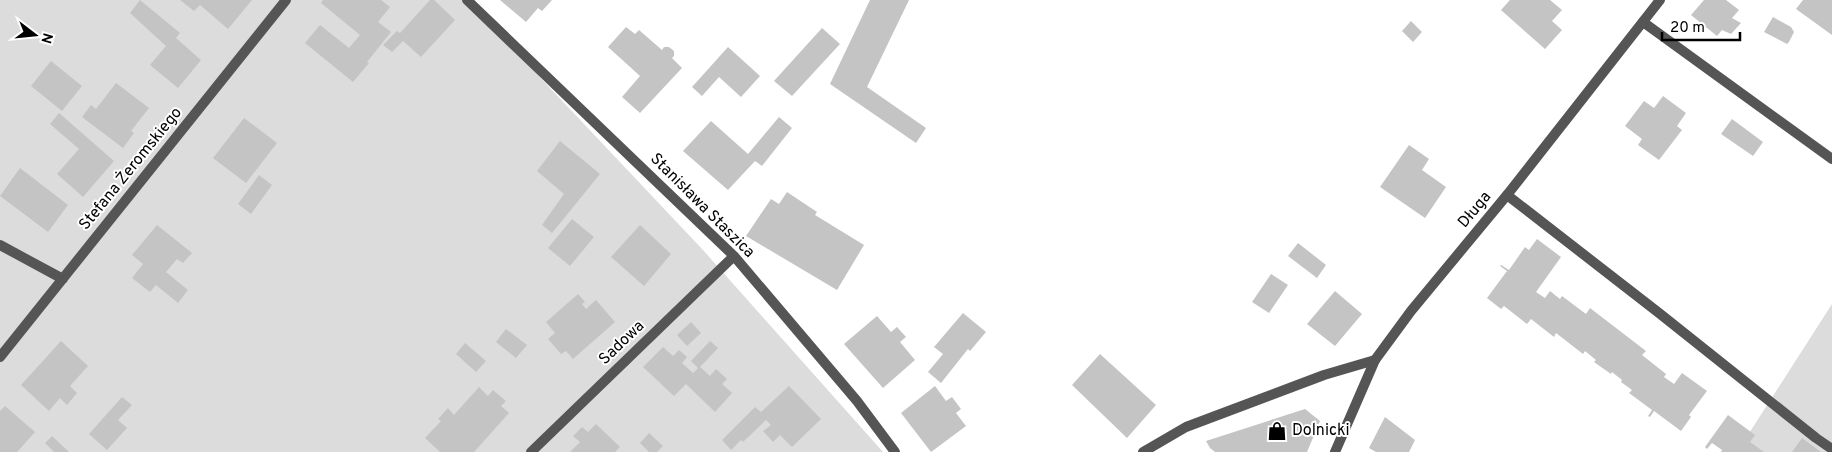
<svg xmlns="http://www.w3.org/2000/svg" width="1832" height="452" font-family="Overpass,sans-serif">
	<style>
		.green { fill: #dcdcdc }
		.building { fill: #c4c4c4 }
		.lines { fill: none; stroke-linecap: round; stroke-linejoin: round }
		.service { stroke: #555; stroke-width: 10 }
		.minor { stroke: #555; stroke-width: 10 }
		.labels { text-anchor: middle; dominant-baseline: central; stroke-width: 4; stroke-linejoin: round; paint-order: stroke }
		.street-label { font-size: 16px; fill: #000; stroke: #fff }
		.poi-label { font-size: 16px; fill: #000; stroke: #fff; text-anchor: start }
	</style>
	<rect width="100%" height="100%" fill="#fff"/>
	<path class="green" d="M0 0H467L703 250 883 452H0Z
		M1832 304V452H1737Z"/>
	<path class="building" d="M140 0 180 33 176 38 201 60 178 88 150 65 166 46 130 13Z
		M180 0H252L228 29 200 5 194 11Z
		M323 0H381L390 7 378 22 391 32 367 62 369 63 353 82 305 43 320 25 349 48 360 35 321 3Z
		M430 0H434L455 20 421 57 403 41 392 52 383 45 397 31 400 33Z
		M500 0H552L542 11 538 8 526 22Z
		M870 0H909L867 87 926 128 916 143 830 84Z
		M1510 0H1550L1562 10 1552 21 1562 30 1545 49 1501 10Z
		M1704 0H1726L1739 10 1732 18 1741 23 1731 34 1722 30 1717 36 1691 15Z
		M1803 0H1832V35L1796 9Z
		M1773 17 1791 27 1794 32 1789 42 1787 44 1764 32Z
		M1411 21 1422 32 1413 42 1402 31Z
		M626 27 635 34 639 30 662 50 664 47H669L674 51V56L672 58 682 68 640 113 622 97 640 76 608 47Z
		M822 28 840 44 792 96 774 81Z
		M728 47 760 76 741 97 719 77 702 96 692 87Z
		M51 61 82 86 62 111 31 86Z
		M116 83 149 108 131 131 134 133 123 148 82 117 91 105 96 109Z
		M1663 96 1686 113 1677 126 1682 130 1659 160 1638 145 1642 139 1625 126 1644 101 1654 108Z
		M59 113 114 161 83 197 57 174 79 149 50 124Z
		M779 117 792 128 762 166 755 161 728 190 683 151 711 121 748 154Z
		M244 118 277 143 246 183 213 158Z
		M1732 119 1763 142 1753 156 1721 134Z
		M560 141 600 174 552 233 542 225 564 194 537 171Z
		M1409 145 1429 159 1422 170 1446 187 1425 218 1380 187Z
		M20 168 68 205 48 232 0 196Z
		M259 175 272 185 251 214 238 204Z
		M787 192 817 212 815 215 864 245 837 290 746 236 771 199 779 204Z
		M572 219 594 237 570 266 548 248Z
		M157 225 192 253 183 263 177 259 166 272 188 290 178 303 156 285 150 292 132 278 143 264 132 255Z
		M640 225 671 254 644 286 611 257Z
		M1537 239 1561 257 1536 292 1545 298 1550 291 1560 299 1562 296 1586 314 1590 308 1646 351 1642 355 1666 374 1664 377 1674 384 1682 373 1707 391 1689 415 1691 417 1681 431 1654 411 1650 417 1648 416 1652 410 1629 393 1632 390 1621 382 1622 380 1612 372 1611 374 1594 362 1596 360 1585 351 1583 354 1556 333 1554 337 1531 319 1527 324 1504 306 1501 309 1487 298 1507 271 1500 266 1501 265 1509 270 1525 247 1529 250Z
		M1298 243 1326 265 1317 278 1288 256Z
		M1271 274 1288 285 1269 313 1252 302Z
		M1335 291 1362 314 1335 346 1307 324Z
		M578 294 585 302 582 304 586 309 596 300 615 322 573 359 566 351 561 354 548 339 555 333 546 322Z
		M963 313 986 332 970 351 968 349 941 383 928 372 943 354 934 347Z
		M877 316 891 332 897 327 906 337 900 342 915 360 883 388 844 344Z
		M691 322 701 333 687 346 677 335Z
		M506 329 527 345 516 358 496 342Z
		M61 341 88 366 70 386 77 393 67 405 60 398 49 411 21 385Z
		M710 341 718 348 700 367 710 376 716 369 727 379 722 384 732 393 715 412 686 384 674 396 643 367 663 347 673 356 679 350 687 357 682 363 693 373 698 368 691 361Z
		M465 343 486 361 476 372 456 354Z
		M1100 354 1156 405 1127 438 1072 385Z
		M789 386 821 419 792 447 780 435 773 442 763 431 771 425 766 420 743 442 741 440 731 450 722 440 755 407 761 412Z
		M935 386 946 401 952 397 961 409 956 413 966 426 931 452 901 413Z
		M479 387 488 396 493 390 506 401 501 406 509 413 474 452H440L425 438 441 421 438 419 448 408 454 415Z
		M122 397 132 405 118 420 127 428 107 450 89 434Z
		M5 406 35 432 17 452H0V411Z
		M1305 409 1320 421 1307 452H1215L1210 448 1206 441Z
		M1728 415 1755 435 1750 442 1764 452H1721L1722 450 1712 443 1707 449 1705 447Z
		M1385 417 1415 440 1409 452H1376L1369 448Z
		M596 424 620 447 615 452H570L580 442 573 436 582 427 588 432Z
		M649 433 663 446 657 452H649L640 443Z
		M52 436 69 452H54L45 443Z
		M1802 438 1821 452H1792Z"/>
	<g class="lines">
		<path class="service" d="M1643 22 1832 159
			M1507 195 1659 313 1816 438 1832 449
			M1143 452 1186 427 1324 375 1375 360"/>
		<path class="minor" d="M467 0 734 256 857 401 895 452
			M0 245 63 279
			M0 357 286 0
			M531 452 734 256
			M1335 452 1375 360 1411 311 1507 195 1660 0"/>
	</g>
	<defs>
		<g id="shop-bare" transform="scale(1.5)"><path d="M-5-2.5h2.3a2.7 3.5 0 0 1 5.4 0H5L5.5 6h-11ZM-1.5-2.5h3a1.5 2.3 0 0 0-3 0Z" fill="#000" stroke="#fff" stroke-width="2.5" paint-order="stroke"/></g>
	</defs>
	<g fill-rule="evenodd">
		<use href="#shop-bare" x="1277" y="431"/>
	</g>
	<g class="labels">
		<g class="street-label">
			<text transform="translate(131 169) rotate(-51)">Stefana Żeromskiego</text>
			<text transform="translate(702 206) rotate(45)">Stanisława Staszica</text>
			<text transform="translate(1475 210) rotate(-50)">Długa</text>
			<text transform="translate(622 343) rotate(-44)">Sadowa</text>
		</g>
		<g class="poi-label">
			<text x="1292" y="431">Dolnicki</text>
		</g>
	</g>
	<g transform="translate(35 35) rotate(106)" stroke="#ffffff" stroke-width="4" paint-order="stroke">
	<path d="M0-4L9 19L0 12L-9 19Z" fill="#000000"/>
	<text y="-8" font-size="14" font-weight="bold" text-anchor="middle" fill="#000000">N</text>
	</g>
	<path d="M1662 32v8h78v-8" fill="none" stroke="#000000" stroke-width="2.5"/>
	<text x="1670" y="32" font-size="15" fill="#000000" stroke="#ffffff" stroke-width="4" paint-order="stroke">20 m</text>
</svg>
